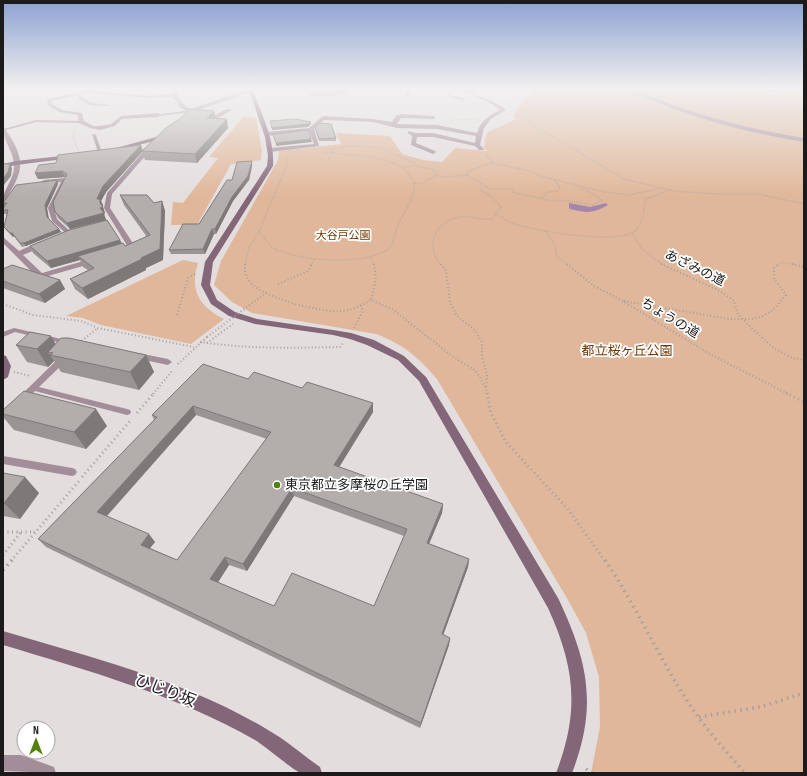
<svg xmlns="http://www.w3.org/2000/svg" width="807" height="776" font-family="'Sofia Sans Condensed','Noto Sans JP',sans-serif">
	<style>
		.green { fill: #e0b79a }
		.water { fill: #a387ad }
		.lines { fill: none; stroke-linecap: round; stroke-linejoin: round }
		.path-far3 { stroke: #a49fa0; stroke-width: 1.5; stroke-dasharray: 0.5 1.5; stroke-linecap: butt }
		.path-far2 { stroke: #a49fa0; stroke-width: 2; stroke-dasharray: 1 2.5; stroke-linecap: butt }
		.path-far1 { stroke: #a49fa0; stroke-width: 3; stroke-dasharray: 1 3.5; stroke-linecap: butt }
		.path { stroke: #a49fa0; stroke-width: 3.5; stroke-dasharray: 1.5 4.5; stroke-linecap: butt }
		.lane { fill: #a28d99; fill-rule: evenodd }
		.street { fill: #a28d99; fill-rule: evenodd }
		.secondary { fill: #836678; fill-rule: evenodd }
		.primary { fill: #6d4b60; fill-rule: evenodd }
		.path-bridge { stroke: #a49fa0; stroke-width: 2; stroke-dasharray: 1 2.5; stroke-linecap: butt }
		.wall { fill: #9a9594; fill-rule: evenodd }
		.shaded-wall { fill: #7d7978 }
		.building { fill: #b3adac; stroke: #7d7978; fill-rule: evenodd }
		.poi-dot { fill: #54810c; stroke: #fff; stroke-width: 1.5 }
		.labels { text-anchor: middle; dominant-baseline: central; stroke-width: 3.5; stroke-linejoin: round; paint-order: stroke }
		.far-park-label { font-size: 11px; fill: #6d3704; stroke: #fff }
		.street-label { font-size: 13px; fill: #1c1a1a; stroke: #fff }
		.park-label { font-size: 13px; fill: #6d3704; stroke: #fff }
		.poi-label { font-size: 13px; fill: #1c1a1a; stroke: #fff; text-anchor: start }
		.near-street-label { font-size: 16px; fill: #1c1a1a; stroke: #fff }
	</style>
	<rect width="100%" height="100%" fill="#e3ddde"/>
	<path class="green" d="M531 88H726L742 92 754 89 771 94 780 95 792 91 804 95V773H591L600 727 599 677 586 633 568 600 437 379C418 357 403 344 376 334L252 313 232 302 214 285 221 261 278 160 279 151 341 144 336 133 390 136 402 154 423 160 442 162 455 148 487 151 484 148 485 138 488 132 514 120 515 113 532 91Z
		M244 116 256 118 262 151 261 160 231 164 197 225H171L173 202 183 203 218 158 209 157Z
		M183 260 198 263C189 290 200 307 224 319L191 344 101 325 83 318 66 316Z"/>
	<path class="water" d="M569 203 590 207 606 203 608 205C591 214 589 213 570 209L569 208Z"/>
	<g class="lines">
		<path class="path-far3" d="M804 106 797 105 792 107 804 111
			M508 114 521 118 624 179 674 191 715 194H758L804 204
			M451 120 478 119
			M75 129 73 136 79 153
			M323 148 333 149
			M486 154 492 163
			M287 157 288 163 259 231C264 237 268 245 275 249 300 261 365 266 388 249 395 244 394 234 397 227 405 207 428 186 402 168 382 154 353 157 331 152L323 153
			M328 162 333 149 350 146 378 147 415 163 416 166
			M492 163 531 171 540 176 579 186 602 200 593 205 567 201H552L515 193 510 189H490L467 175 468 171Z
			M402 167 416 166 433 169 436 176 427 180 426 183H414
			M436 176 446 177 467 175
			M579 186 605 192 628 195 663 188
			M541 198 548 192 557 191 560 187 554 180
			M496 214C502 217 508 222 515 224 535 231 619 245 635 231 643 224 644 208 646 199L670 190
			M545 231 555 245 557 256 568 265
			M632 233 642 249 663 265
			M370 257 374 265
			M245 265 249 248 259 231
			M311 265 315 258
			M441 265C425 245 434 221 461 217 471 216 482 220 492 219L501 207 492 197 482 191 480 184
			M778 265 782 262 796 265"/>
		<path class="path-far2" d="M245 264C244 270 246 277 250 282 263 298 321 313 342 311 353 310 362 305 371 300
			M374 264 376 279 371 300 392 309 452 356 476 371 486 388 487 394
			M441 264 446 271 450 302 457 316 475 330 482 342V356L487 374 486 388
			M567 264 594 286 621 300 708 353 788 394
			M661 264 720 291 734 301 738 315 772 347 792 358 804 360
			M792 264 804 267
			M278 284 308 271 312 264
			M624 301 729 319H750L761 317 773 310 786 295 774 279V268L779 264
			M3 304 33 315 81 321 98 328 194 347
			M177 315 188 278 197 273
			M354 328 363 311 361 306
			M200 342C247 349 293 348 340 347L343 343
			M79 343 98 328
			M207 343 233 324
			M178 364 207 337
			M14 372 31 376
			M153 394 172 371"/>
		<path class="path-far1" d="M487 393 491 413 505 441 567 508 605 561
			M786 393 804 402
			M137 413 154 393
			M82 477 130 421
			M3 532H35
			M3 555 21 532
			M11 561 79 481"/>
		<path class="path" d="M605 560C635 604 657 654 686 699 703 726 724 749 745 773
			M3 570 12 560
			M699 717 760 707 804 693
			M586 769 592 773"/>
		<path class="lane" d="M405 88H409V97L406 96Z
			M448 88H452V95L465 99 463 100 449 97Z
			M79 94H81L82 97 92 103 109 105 107 106 90 105 79 99Z
			M191 110 192 112 158 116 156 115Z
			M36 120 81 121 83 122 81 123 36 122 3 131V129Z
			M92 134 96 135 102 153 98 152Z
			M14 328 70 341 74 343 70 345 15 332 3 337V332Z
			M138 353 168 359 172 362 168 365 135 358 134 356 135 354Z
			M64 355 68 358 67 360 39 387 127 409 130 410 131 412 130 414 127 415 35 391 24 402H18L17 400 18 398 61 356Z
			M3 456 72 468 75 469 77 472 75 475 72 476 3 464Z"/>
		<path class="street" d="M90 88H96L92 91 149 96 172 94V90L174 89C181 95 177 103 191 109L253 88H261L193 112 186 120 183 118 188 112 180 107 173 97 149 98 88 93 52 101V104L62 110 82 113 84 121 93 126H100L111 124 121 116 158 113 161 115 158 117 122 119 115 126 100 130 90 128 79 123 78 115 59 112 48 105 47 99 82 92Z
			M462 88C469 88 471 92 477 95 487 101 497 101 506 110L491 119 484 128 480 145 484 149 483 150H479L475 146 433 137H417L416 143 435 151 436 152 433 154 411 145 412 136 408 133V131L416 133H433L475 143 476 136 437 129 397 128 373 122 324 120 314 129 319 146 270 152 267 150 270 148 314 144 309 131 267 136 264 134 267 132 309 128 323 116 373 119 392 122 396 116 401 114 433 116 435 117V119L401 118 397 124 437 125 477 133C480 121 490 115 500 110 489 100 474 98 462 88Z
			M624 88H631C687 113 744 128 804 138V142C755 134 707 122 661 104 649 100 635 95 624 88Z
			M227 109 232 110 216 119 200 113 203 111 216 115Z
			M3 128 6 130C26 160 24 171 5 200L3 201C3 188 15 179 14 165 14 152 3 141 3 128Z
			M149 145 154 146 112 194 110 208 136 248 124 252 120 250 128 247 104 208 107 193Z
			M65 178 68 180 54 208 57 219 73 234 69 236 52 221 48 208 61 182 44 184 41 182 44 180Z
			M3 237 19 251 41 241H47V245L23 255 42 273 94 258 98 260 97 262 41 278H38L3 243Z
			M3 755H21L54 767 56 773 3 771Z"/>
		<path class="secondary" d="M249 90 253 91C262 116 275 139 273 166L213 262 210 285 217 300 235 312 257 319 333 330 351 333 374 340 404 356 426 377 558 598C588 661 598 706 572 773H556C580 711 575 667 548 608L419 381 398 360 367 345 350 339 333 335 255 324 229 316 211 304 201 285 205 262 267 166 268 156 265 137Z
			M156 137 159 139 158 140 112 152 109 150Z
			M70 155 73 157 72 158 16 165 3 168V164L16 161Z
			M3 355 6 356 11 366 8 377 3 380Z
			M3 631C93 658 187 681 268 730 286 740 303 755 320 767L322 773C316 773 308 774 301 773 295 772 264 745 255 740 176 695 89 671 3 645Z"/>
		<path class="primary" d="M788 88H796L804 91V94Z"/>
		<path class="path-bridge" d="M207 337 267 292"/>
	</g>
	<path class="wall" d="M306 88H347L348 95 309 96Z
		M755 88H772L783 91 782 94Z
		M214 111 216 119 228 128 197 163 145 160 142 152 106 192 101 201 103 205V207L105 213 104 214 106 220 70 229 58 218 55 212 65 177 38 179 35 173 56 163 142 151Z
		M315 127 336 138V141H319Z
		M252 161V166L249 180 233 201 216 234H214L205 254H171L169 250 199 224 232 180Z
		M57 180 58 184 47 208 49 219 59 229 61 232 26 246 22 247 14 236 13 237 6 230 4 227 7 214H3V208L4 206 3 203Z
		M120 195 154 203 162 201 165 211 163 260 146 268V270L88 299 75 289 70 279 88 270 83 267 80 260 51 268 33 253 30 246 120 240 122 244 125 246 147 237 124 205Z
		M3 269 60 280 65 289 45 303 3 288Z
		M56 344 146 355 154 372 139 390 61 372 54 361 48 367 27 362 16 345Z
		M248 379 302 388 373 403V412L339 467 443 504 442 513 429 544 469 559 468 567 443 635 450 638 449 645 420 728 46 547 38 539 154 420 152 415ZM196 415 267 439 177 560 150 548 155 542 107 516ZM294 496 404 536 374 606H274L218 582 229 565 247 571Z
		M3 410 107 426 86 449 14 430 3 417Z
		M3 473 39 493 20 519 3 516Z"/>
	<path class="shaded-wall" d="M214 111 216 119 207 118Z
		M227 119 228 128 197 163 195 154Z
		M311 122V124L308 127 272 130V128Z
		M311 139 312 142 276 146V143Z
		M141 145 143 151 106 192 101 201 103 205V207L105 213 104 214 106 220 70 229 67 223 103 186Z
		M252 161V166L249 180 233 201 216 234 215 229Z
		M10 164 12 168 11 176 3 186V179Z
		M62 171 65 177 38 179 35 173Z
		M57 180 58 184 47 208 49 221 47 217 45 205Z
		M162 201 165 211 163 260 146 268V270L88 299 82 288 141 258Z
		M59 229 61 232 26 246 24 243Z
		M212 229 214 234 205 254 203 249Z
		M10 233H12L14 236 13 237Z
		M120 240 123 247 78 256 80 260 51 268 47 261Z
		M60 280 65 289 45 303 39 294Z
		M51 336 61 353 48 352 54 361 48 367 37 349Z
		M146 355 154 372 139 390 130 372Z
		M373 403V412L335 474 334 465Z
		M193 406 196 415 103 520 97 512Z
		M96 409 107 426 86 449 74 432Z
		M25 477 39 493 20 519 4 503Z
		M292 488 294 496 247 571 243 564Z
		M443 504 442 513 426 551 427 543Z
		M149 534 155 542 146 553 141 545Z
		M225 557 229 565 215 587 210 579Z
		M469 559 468 567 441 641 442 634Z
		M450 638 449 645 420 728 421 723Z"/>
	<path class="building" d="M308 88H347V89H308Z
		M768 88 772 89 783 88V91Z
		M190 109 214 111 207 118 227 119 195 154 142 151 166 128 181 118Z
		M295 119 311 122 308 124 272 128 270 121Z
		M320 123 331 124 336 138 319 139 315 127Z
		M308 130 311 139 276 143 273 134Z
		M141 145 103 186 97 199H100V203L103 207 100 208 104 213 67 223 55 212 53 202 67 174 62 171 35 173 39 165 56 163 58 155Z
		M252 161 248 176 232 197 215 229H212L203 249 169 250 183 224H199L227 180H232L237 162Z
		M3 164H10L8 172 3 179Z
		M57 180 45 205 47 217 59 229 24 243H20L12 233H10L4 227 8 210H3V208L7 203H3L16 185Z
		M120 195H147L154 203 162 201 160 249 141 258 142 259 82 288 70 279 94 268 78 256 123 243 125 246 150 235Z
		M107 220 120 240 72 254 47 261 30 246 69 230Z
		M12 265 60 280 39 294 3 281V269Z
		M30 332 51 336 37 349 16 345Z
		M61 338H69L146 355 130 372 50 355 53 353 48 352Z
		M203 364 248 379 254 372 302 388 307 382 373 403 334 465 443 504 427 543 469 559 442 634 450 638 421 723 38 539 157 417 152 415ZM193 406 271 432 177 560 141 545 149 534 97 512ZM292 488 407 529 374 606 292 573 274 606 210 579 225 557 243 564Z
		M24 391 96 409 74 432 3 414V410Z
		M3 473 25 477 4 503H3Z"/>
	<linearGradient id="sky" x2="0" y2="1"><stop stop-color="#8ca2d0"/><stop offset="0.45" stop-color="#f2f0f0"/><stop offset="1" stop-color="#f2f0f0" stop-opacity="0"/></linearGradient>
	<rect width="807" height="197" fill="url(#sky)"/>
	<circle class="poi-dot" cx="277" cy="485" r="4"/>
	<g class="labels">
		<g class="far-park-label">
			<text x="343" y="235">大谷戸公園</text>
		</g>
		<g class="street-label">
			<text transform="translate(695 268) rotate(26)">あざみの道</text>
			<text transform="translate(670 318) rotate(31)">ちょうの道</text>
		</g>
		<g class="park-label">
			<text x="627" y="351">都立桜ヶ丘公園</text>
		</g>
		<g class="poi-label">
			<text x="285" y="485">東京都立多摩桜の丘学園</text>
		</g>
		<g class="near-street-label">
			<text transform="translate(165 691) rotate(21)">ひじり坂</text>
		</g>
	</g>
	<rect width="807" height="776" fill="none" stroke="#1c1a1a" stroke-width="8"/>
	<g transform="translate(36 740)"><circle r="19" fill="#ffffff" stroke="#a4a3a3"/>
	<path d="M0-3L7 15L0 10L-7 15Z" fill="#54810c"/>
	<text y="-6" font-size="11" font-weight="bold" text-anchor="middle" fill="#1c1a1a">N</text>
	</g>
</svg>
